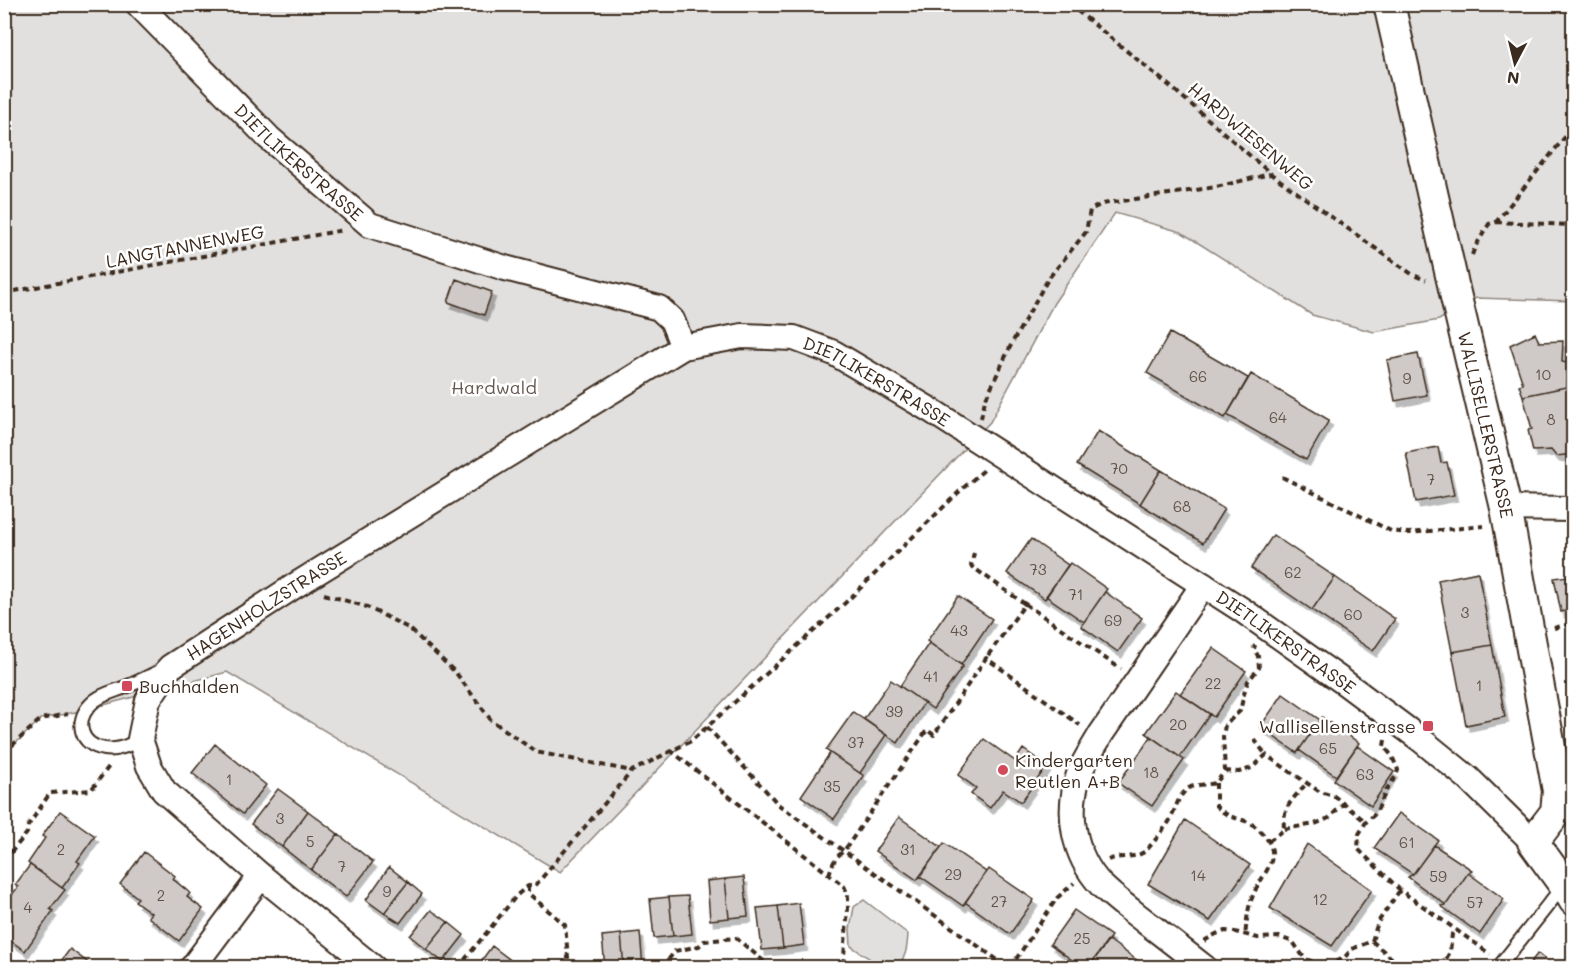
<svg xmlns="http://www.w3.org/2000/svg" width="1578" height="972" font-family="Mali,sans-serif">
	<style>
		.green { fill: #e2e0de; stroke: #8e857e; stroke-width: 1.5 }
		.building { fill: #cfcac7; stroke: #3b2a1e; stroke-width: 1.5; filter: url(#shadow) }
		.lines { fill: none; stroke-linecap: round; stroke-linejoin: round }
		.service-casing { stroke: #3b2a1e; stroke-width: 16 }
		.minor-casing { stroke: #3b2a1e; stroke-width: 28 }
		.tertiary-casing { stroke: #3b2a1e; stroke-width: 34 }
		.path { stroke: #3b2a1e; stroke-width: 4; stroke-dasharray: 6 4.5; stroke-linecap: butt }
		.service { stroke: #fff; stroke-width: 12 }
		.minor { stroke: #fff; stroke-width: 24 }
		.tertiary { stroke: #fff; stroke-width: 30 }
		.poi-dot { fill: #d1495b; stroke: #fff; stroke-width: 2 }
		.labels { text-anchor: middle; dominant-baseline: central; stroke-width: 5; stroke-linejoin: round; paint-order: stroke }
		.number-label { font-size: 15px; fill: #605248 }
		.street-label { font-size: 18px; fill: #3b2a1e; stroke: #fff }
		.park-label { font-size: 18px; fill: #65584e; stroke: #fff }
		.poi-label { font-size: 18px; fill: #3b2a1e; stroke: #fff; text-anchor: start }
	</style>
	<defs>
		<filter id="shadow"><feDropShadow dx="3.5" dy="6" stdDeviation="0" flood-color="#0004"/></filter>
	</defs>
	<rect width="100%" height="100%" fill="#fff"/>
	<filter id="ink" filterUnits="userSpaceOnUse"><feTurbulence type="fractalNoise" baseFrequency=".0167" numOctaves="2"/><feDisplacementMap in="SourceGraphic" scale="12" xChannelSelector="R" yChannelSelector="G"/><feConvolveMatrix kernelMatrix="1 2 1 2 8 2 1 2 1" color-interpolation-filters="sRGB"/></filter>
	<g filter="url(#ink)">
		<path class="green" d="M5 5H1573V301L1476 298 1439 320 1374 332 1312 315 1181 232 1115 213 1054 303 990 422 560 872 227 672 85 710 41 719 5 753Z
			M864 900 908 934C907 947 907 957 896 967H882L851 946 850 929 854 907Z"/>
		<path class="building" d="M456 279 492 292 484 315 448 302Z
			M1170 333 1248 378 1225 418 1147 373Z
			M1535 333 1539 342 1563 341 1562 362 1567 363 1566 387 1523 396 1519 385 1523 384 1510 345Z
			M1418 354 1427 395 1395 401 1387 360Z
			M1251 374 1329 420 1306 460 1227 415Z
			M1566 387 1573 388 1571 409H1574V454L1556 456 1551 450 1533 451 1528 430 1532 429 1523 396Z
			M1098 431 1161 470 1140 504 1077 465Z
			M1438 447 1441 463 1447 462 1454 495 1416 502 1406 453Z
			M1161 470 1224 509 1203 543 1140 504Z
			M1273 535 1335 577 1312 610 1251 568Z
			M1031 539 1068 565 1045 599 1007 573Z
			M1070 563 1107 589 1084 622 1046 596Z
			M1478 572 1492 645 1452 652 1438 580Z
			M1574 575V609L1561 612 1554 578Z
			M1335 577 1395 619 1373 651 1312 610Z
			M1105 592 1142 618 1118 652 1081 626Z
			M958 596 992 619 961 665 927 641Z
			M929 643 963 666 933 709 900 686Z
			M1492 645 1505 717 1466 725 1452 652Z
			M1213 648 1246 671 1214 717 1180 694Z
			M1574 648V673L1569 649Z
			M891 680 924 703 898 743 864 719Z
			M1176 691 1210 714 1180 757 1146 733Z
			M1283 694 1320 720 1297 753 1260 727Z
			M853 712 886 735 860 773 826 750Z
			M1322 717 1359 743 1336 776 1299 750Z
			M1151 737 1184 760 1152 806 1118 783Z
			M984 739 1015 761 1023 749 1047 766 1021 802 1003 790 990 808 971 794 976 788 958 775Z
			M215 744 266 785 243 814 192 773Z
			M1357 746 1394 772 1371 806 1334 780Z
			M830 753 864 776 834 819 801 796Z
			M278 789 308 811 282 847 251 824Z
			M60 811 95 836 77 861 80 863 62 888 28 863 45 838 42 836Z
			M308 811 338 834 311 870 282 847Z
			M1399 813 1438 840 1413 874 1374 848Z
			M899 817 941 847 917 880 875 851Z
			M1185 820 1250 865 1210 921 1148 884Z
			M338 834 373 862 346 897 311 870Z
			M944 843 986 872 963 906 920 876Z
			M1307 844 1372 890 1332 946 1270 908Z
			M1434 845 1472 870 1468 873 1446 905 1408 877 1413 874Z
			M144 852 175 876 173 879 190 893 187 897 203 909 179 941 148 917 151 913 135 901 138 898 120 884Z
			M30 865 65 890 50 909 53 911 25 951 4 936V905L18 887 15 885Z
			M389 867 408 882 384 913 366 900Z
			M989 869 1034 900 1010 934 965 902Z
			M1468 873 1504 899 1480 934 1441 906 1446 905Z
			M744 877 748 916 729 918 725 879Z
			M725 879 729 918 710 920 707 881Z
			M408 882 422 894 400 923 384 913Z
			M688 896 692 934 673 936 669 897Z
			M669 897 673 936 654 938 650 899Z
			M799 903 804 945 783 948 778 906Z
			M778 906 783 948 762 950 757 908Z
			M431 910 448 922 426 949 410 936Z
			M1074 910 1111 936 1088 968H1083L1050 944Z
			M448 922 464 935 443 962 426 949Z
			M640 932 643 968H624L621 934Z
			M621 934 624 968H605L602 936Z
			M1109 940 1145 966 1144 968H1088Z
			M492 946 509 959 502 968H476Z
			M70 949 95 968H56Z
			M1538 953 1555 968H1526Z
			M509 959 520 968H502Z"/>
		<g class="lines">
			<g class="service-casing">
				<path id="service" d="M140 739C129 746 118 751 105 749 80 746 74 721 91 704 100 694 116 691 128 686 140 681 151 675 163 670
					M1498 968 1563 886"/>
			</g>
			<g class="minor-casing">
				<g id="minor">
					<path id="s1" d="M138 4 269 138 370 225 505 268 659 308 672 320 683 347"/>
					<path d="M1506 508 1574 509"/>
					<path d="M1203 585 1101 734C1094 747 1084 760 1079 774 1066 812 1073 855 1101 885 1115 899 1132 911 1147 923 1167 938 1186 953 1205 968"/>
					<path d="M192 968 261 876"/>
					<path id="s2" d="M374 968 261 876 164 791 149 766 140 739 148 700 170 667 296 585 683 347 742 336 794 338 834 353 932 411 1242 610 1345 683 1420 739 1468 778 1533 842"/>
				</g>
			</g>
			<g class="tertiary-casing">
				<g id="tertiary">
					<path id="s3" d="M1389 4 1455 293 1506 508 1558 791 1556 812 1533 842 1570 893 1574 900"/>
				</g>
			</g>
			<path class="path" d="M1069 4 1171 87 1271 174 1413 275 1426 280
				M1496 222 1574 225
				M1472 255 1475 247 1489 224 1496 222 1574 126
				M4 293 343 230
				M981 418 985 400 1012 343 1048 279 1086 232 1090 210 1102 204 1216 187 1270 174
				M1282 477 1391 531 1408 533 1484 526
				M974 553 971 566 1025 604 986 658
				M324 594 367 607 410 629 456 673 491 720 536 752 632 771
				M1025 604 1121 669
				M1554 628 1574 623
				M707 727 779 805 1009 968
				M1254 739 1266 755
				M1385 740 1384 746 1392 756 1398 770 1396 776 1387 789 1376 813 1366 822 1359 834 1358 849 1400 890 1490 954
				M670 750 844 886 848 895V908L843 968
				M4 753 41 719 68 714
				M1225 771 1239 772 1252 768 1266 755 1320 792 1334 796 1366 822
				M1216 783V806C1231 822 1244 816 1257 828 1289 857 1262 870 1252 898 1247 910 1247 923 1245 935
				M1284 829 1315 824 1329 818 1343 804
				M1269 841 1284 829C1282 807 1293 799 1306 784
				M1108 860C1119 855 1134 859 1144 852 1148 850 1169 823 1170 820 1176 808 1178 795 1189 788 1195 784 1208 785 1216 783L1225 771 1223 736 1225 725 1240 711 1245 690 1248 681 1259 668 1258 656 1254 649 1255 645
				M4 861 27 833 28 826 50 793 91 790 110 765
				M829 875C832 864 835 857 844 851L927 730 934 735 986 658 1080 725
				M528 886V893L565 925 569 968
				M1204 941 1216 934 1225 931 1235 932 1258 938 1279 937 1293 942 1305 959 1326 966 1335 962 1345 957 1352 949 1372 941 1378 922 1400 890
				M1372 941 1396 962 1399 968
				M4 960 9 968
				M458 968 517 895 528 886H535L632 771 691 741 707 727 845 603 962 489 984 470
				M662 968 675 951 699 946 704 941 736 938 772 968
				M1010 968 1057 898 1074 883
				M1441 968 1450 952 1452 934 1455 930"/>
			<use href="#service" class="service"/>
			<use href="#minor" class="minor"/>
			<use href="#tertiary" class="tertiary"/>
		</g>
	</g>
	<g class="poi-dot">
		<rect x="121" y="680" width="12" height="12" rx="3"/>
		<rect x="1422" y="720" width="12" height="12" rx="3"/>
		<circle cx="1003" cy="770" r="6"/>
	</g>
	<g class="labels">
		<g class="number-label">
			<text x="1543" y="374">10</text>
			<text x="1198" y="376">66</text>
			<text x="1407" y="378">9</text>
			<text x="1278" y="417">64</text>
			<text x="1551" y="419">8</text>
			<text x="1119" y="468">70</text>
			<text x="1431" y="479">7</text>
			<text x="1182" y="506">68</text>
			<text x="1038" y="569">73</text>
			<text x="1293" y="572">62</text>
			<text x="1076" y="594">71</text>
			<text x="1465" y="612">3</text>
			<text x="1353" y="614">60</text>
			<text x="1113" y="620">69</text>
			<text x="959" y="630">43</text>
			<text x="931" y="676">41</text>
			<text x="1213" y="683">22</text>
			<text x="1479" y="685">1</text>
			<text x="894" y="711">39</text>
			<text x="1178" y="724">20</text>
			<text x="856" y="742">37</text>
			<text x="1328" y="748">65</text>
			<text x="1151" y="772">18</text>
			<text x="1365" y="774">63</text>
			<text x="229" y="779">1</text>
			<text x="832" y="786">35</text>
			<text x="280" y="818">3</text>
			<text x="310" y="841">5</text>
			<text x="1407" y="842">61</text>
			<text x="61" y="849">2</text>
			<text x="908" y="849">31</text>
			<text x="342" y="866">7</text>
			<text x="953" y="874">29</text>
			<text x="1198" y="875">14</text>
			<text x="1438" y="876">59</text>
			<text x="387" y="891">9</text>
			<text x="161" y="895">2</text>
			<text x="1320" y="899">12</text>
			<text x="999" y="901">27</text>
			<text x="1475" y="902">57</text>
			<text x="28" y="907">4</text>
			<text x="1082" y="938">25</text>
		</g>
		<g class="street-label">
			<text transform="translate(1251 136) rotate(40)">HARDWIESENWEG</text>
			<text stroke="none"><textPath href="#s1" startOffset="226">DIETLIKERSTRASSE</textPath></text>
			<text transform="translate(185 246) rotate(-11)">LANGTANNENWEG</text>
			<text stroke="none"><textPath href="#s2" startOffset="1222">DIETLIKERSTRASSE</textPath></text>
			<text stroke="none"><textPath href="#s3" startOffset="432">WALLISELLERSTRASSE</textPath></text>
			<text stroke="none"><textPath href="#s2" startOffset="526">HAGENHOLZSTRASSE</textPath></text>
			<text stroke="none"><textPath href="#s2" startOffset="1708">DIETLIKERSTRASSE</textPath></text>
		</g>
		<g class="park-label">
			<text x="494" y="387">Hardwald</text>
		</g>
		<g class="poi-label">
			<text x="139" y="686">Buchhalden</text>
			<text x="1416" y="726" text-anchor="end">Wallisellenstrasse</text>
			<text x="1015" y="760">Kindergarten<tspan x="1015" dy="21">Reutlen A+B</tspan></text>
		</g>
	</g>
	<rect width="1578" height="972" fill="none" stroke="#fff" stroke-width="24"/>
	<rect x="12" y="12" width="1554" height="948" fill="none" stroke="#3b2a1e" stroke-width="2" filter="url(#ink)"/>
	<g transform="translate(1515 63) rotate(187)" stroke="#ffffff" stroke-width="4.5" paint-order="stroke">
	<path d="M0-4.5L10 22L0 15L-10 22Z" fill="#3b2a1e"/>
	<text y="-9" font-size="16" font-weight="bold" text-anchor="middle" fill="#3b2a1e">N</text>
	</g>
</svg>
